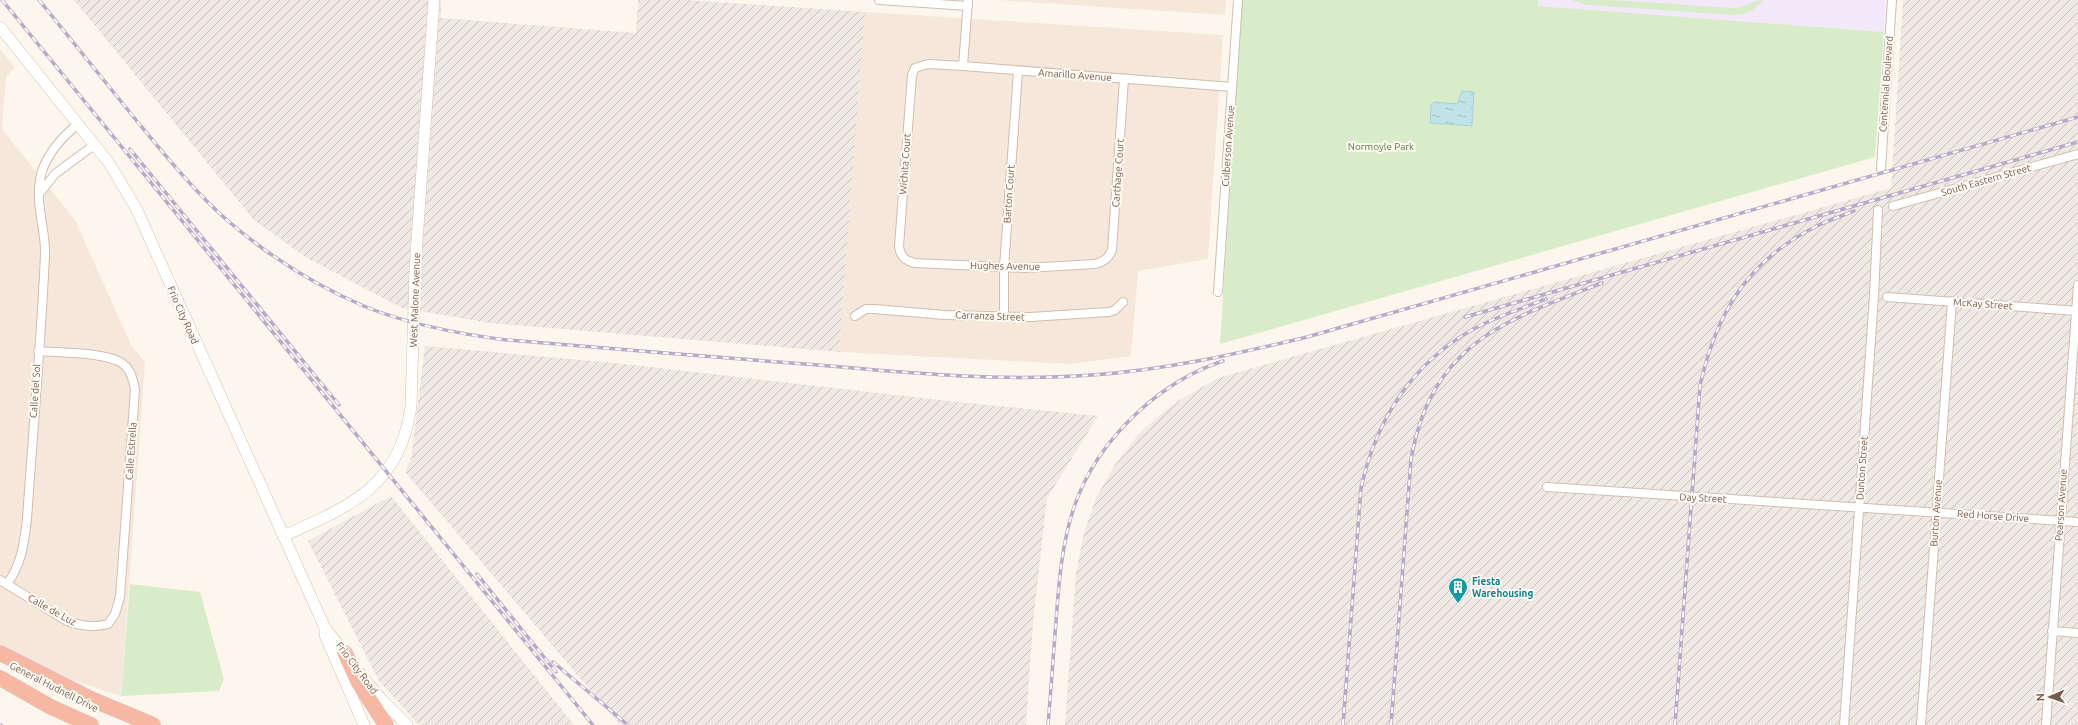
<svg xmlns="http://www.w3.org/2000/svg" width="2078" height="725" font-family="Ubuntu,sans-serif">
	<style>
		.residential { fill: #f5e8da }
		.industrial { fill: url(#industrial-furrows) }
		.education { fill: #f3e8fa }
		.green { fill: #d8ecc9 }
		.water { fill: url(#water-ripples); stroke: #a5d3da }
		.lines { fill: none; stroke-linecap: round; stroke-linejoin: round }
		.street-casing { stroke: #d1beb0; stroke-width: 10 }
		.secondary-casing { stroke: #d6c0b0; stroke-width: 12 }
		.highway-casing { stroke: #dad1cd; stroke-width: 16 }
		.street { stroke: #fff; stroke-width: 8 }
		.secondary { stroke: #fff; stroke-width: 11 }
		.highway { stroke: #f7b7a3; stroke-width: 15 }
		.rail-casing { stroke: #b9a8c9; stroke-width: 3.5 }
		.rail { stroke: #fffaf3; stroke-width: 2; stroke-dasharray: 6; stroke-linecap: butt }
		.labels { text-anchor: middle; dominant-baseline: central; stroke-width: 4; stroke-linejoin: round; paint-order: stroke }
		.street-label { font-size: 10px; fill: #7a5c4d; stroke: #fffaf3 }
		.park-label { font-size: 10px; fill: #537a41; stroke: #fffaf3 }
		.culture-label { font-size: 10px; font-weight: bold; fill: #0d838f; stroke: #fffaf3; text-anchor: start }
	</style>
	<defs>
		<pattern id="industrial-furrows" width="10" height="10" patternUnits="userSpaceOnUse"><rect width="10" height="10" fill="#efe9e4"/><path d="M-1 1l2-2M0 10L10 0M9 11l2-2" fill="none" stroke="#c7c0bb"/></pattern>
		<pattern id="water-ripples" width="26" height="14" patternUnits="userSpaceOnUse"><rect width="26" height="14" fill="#bfe3e8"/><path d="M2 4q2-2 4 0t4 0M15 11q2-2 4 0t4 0" fill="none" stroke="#a0bbbe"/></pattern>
	</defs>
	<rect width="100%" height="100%" fill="#fdf6ec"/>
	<path class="residential" d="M999 0H1226L1225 15Z
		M865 12 1223 35 1208 259 1138 271 1131 356 1071 364 839 352Z
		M0 49 15 67 6 77 2 129 75 220 131 345 145 362 121 696 60 676 0 644Z"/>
	<path class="industrial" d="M74 0H441V18L636 33 638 0H687L865 12 839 352 490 323 402 308 307 258 254 220Z
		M1903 0H2078V725H1065L1076 572 1084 533 1096 498 1114 466 1138 435 1161 414 1178 401 1218 378 1891 188Z
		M425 346 615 363 949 401 1098 416 1047 498 1033 622 1026 725H620L405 472 411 459Z
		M391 496 574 725H419L379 681 308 541Z"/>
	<path class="education" d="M1538 0H1886L1884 32 1538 6Z"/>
	<path class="green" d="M1242 0H1538V6L1884 32 1875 157 1220 344Z
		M1571 0H1613L1734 8C1746 8 1752 0 1763 0 1755 10 1746 15 1734 15L1587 5Z
		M130 584 200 592 224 679 219 691 121 696Z"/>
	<path class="water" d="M1462 91 1474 92 1472 126 1430 123 1431 105 1434 102 1457 104Z"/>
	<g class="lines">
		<g class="street-casing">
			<path id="street" d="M879 0 968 6
				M963 66 968 0
				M1124 79 1112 250C1109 258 1104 262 1095 264L1025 268 915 263C905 261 900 256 899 246L912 75 915 68 928 64 963 66 1232 87
				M1881 169 1892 0
				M39 194 55 174 94 145
				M1893 206 2078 154
				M1218 292 1238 0
				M1887 297 2078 311
				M855 316 866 309H874L945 315 1030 317 1109 312 1115 310 1123 302
				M1004 317V267L1018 71
				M1547 487 2078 522
				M0 580 67 621C81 626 94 628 108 624L115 614 120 597 135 389C133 380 131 370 123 364 108 352 59 353 38 351
				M7 584C22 564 24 543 27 519 33 431 41 343 45 255 46 226 33 203 42 171 49 151 62 137 78 124
				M2052 631 2078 633
				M1844 725 1874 296 1878 210
				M1921 725 1952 301
				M2046 725 2078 285"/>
		</g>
		<g class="secondary-casing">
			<path id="secondary" d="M0 27 109 163 136 208 325 628 349 659
				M283 536C349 507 401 486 411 406L415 269 434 0
				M325 628V635L364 725
				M360 674 382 700 407 725"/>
		</g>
		<g class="highway-casing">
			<path id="highway" d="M0 653 91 699 153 725
				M345 653 358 682 386 725
				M0 678 51 707 91 725"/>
		</g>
		<use href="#street" class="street"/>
		<use href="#secondary" class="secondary"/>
		<use href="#highway" class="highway"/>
		<g class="rail-casing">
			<path id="rail" d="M2 0 593 725
				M39 0C71 40 104 80 136 120 165 155 194 191 228 221 269 256 316 286 366 307 411 325 459 334 507 340 611 349 714 357 818 365 909 373 1001 382 1092 375 1165 370 1236 354 1307 337L2078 117
				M130 149 339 405
				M1465 317 2078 142
				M477 574 556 672
				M553 662 628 725
				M0 725H1
				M1048 725C1051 691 1053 657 1056 622 1062 535 1070 475 1138 412 1162 390 1192 371 1223 361
				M1343 725 1361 488C1376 421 1410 366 1470 331 1494 317 1521 309 1546 299
				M1391 725 1411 459C1432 343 1504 321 1602 283
				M1675 725 1700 386C1716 313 1748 260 1817 226 1829 220 1842 216 1854 211"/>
		</g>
		<use href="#rail" class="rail"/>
	</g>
	<defs>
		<g id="building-pin" transform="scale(1)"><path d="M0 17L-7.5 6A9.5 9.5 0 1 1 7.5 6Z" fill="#0f9aa8" stroke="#fffaf3"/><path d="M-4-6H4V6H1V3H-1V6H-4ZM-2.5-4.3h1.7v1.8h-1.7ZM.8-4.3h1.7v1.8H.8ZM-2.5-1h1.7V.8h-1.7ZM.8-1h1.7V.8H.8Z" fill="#fff"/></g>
	</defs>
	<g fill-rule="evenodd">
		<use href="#building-pin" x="1458" y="587"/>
	</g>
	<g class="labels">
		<g class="street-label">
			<text transform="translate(1075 75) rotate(4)">Amarillo Avenue</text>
			<text transform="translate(1886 84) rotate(-86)">Centennial Boulevard</text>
			<text transform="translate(1228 146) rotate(-86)">Culberson Avenue</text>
			<text transform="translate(905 164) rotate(-86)">Wichita Court</text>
			<text transform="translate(1118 173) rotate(-86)">Carthage Court</text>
			<text transform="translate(1986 180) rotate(-16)">South Eastern Street</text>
			<text transform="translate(1009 194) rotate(-86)">Barton Court</text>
			<text transform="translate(1005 266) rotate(1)">Hughes Avenue</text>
			<text transform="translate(415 300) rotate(-88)">West Malone Avenue</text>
			<text transform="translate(1983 304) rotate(4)">McKay Street</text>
			<text transform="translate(183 315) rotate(66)">Frio City Road</text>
			<text transform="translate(990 316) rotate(2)">Carranza Street</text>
			<text transform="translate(35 391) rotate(-86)">Calle del Sol</text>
			<text transform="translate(131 451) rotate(-86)">Calle Estrella</text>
			<text transform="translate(1862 468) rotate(-86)">Dunton Street</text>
			<text transform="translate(1703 498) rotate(3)">Day Street</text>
			<text transform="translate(2061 505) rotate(-86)">Pearson Avenue</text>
			<text transform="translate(1936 513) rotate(-86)">Burton Avenue</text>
			<text transform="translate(1993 516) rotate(4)">Red Horse Drive</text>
			<text transform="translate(52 610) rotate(29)">Calle de Luz</text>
			<text transform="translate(357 668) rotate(53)">Frio City Road</text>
			<text transform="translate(54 687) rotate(27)">General Hudnell Drive</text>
		</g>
		<g class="park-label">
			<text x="1381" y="146">Normoyle Park</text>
		</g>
		<g class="culture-label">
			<text x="1472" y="581">Fiesta<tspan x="1472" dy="12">Warehousing</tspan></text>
		</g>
	</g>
	<g transform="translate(2050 697) rotate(268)" stroke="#fffaf3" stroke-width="3" paint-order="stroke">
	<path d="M0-3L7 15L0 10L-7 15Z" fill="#7a5c4d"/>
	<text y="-6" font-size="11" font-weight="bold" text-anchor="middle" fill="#7a5c4d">N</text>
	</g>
</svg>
